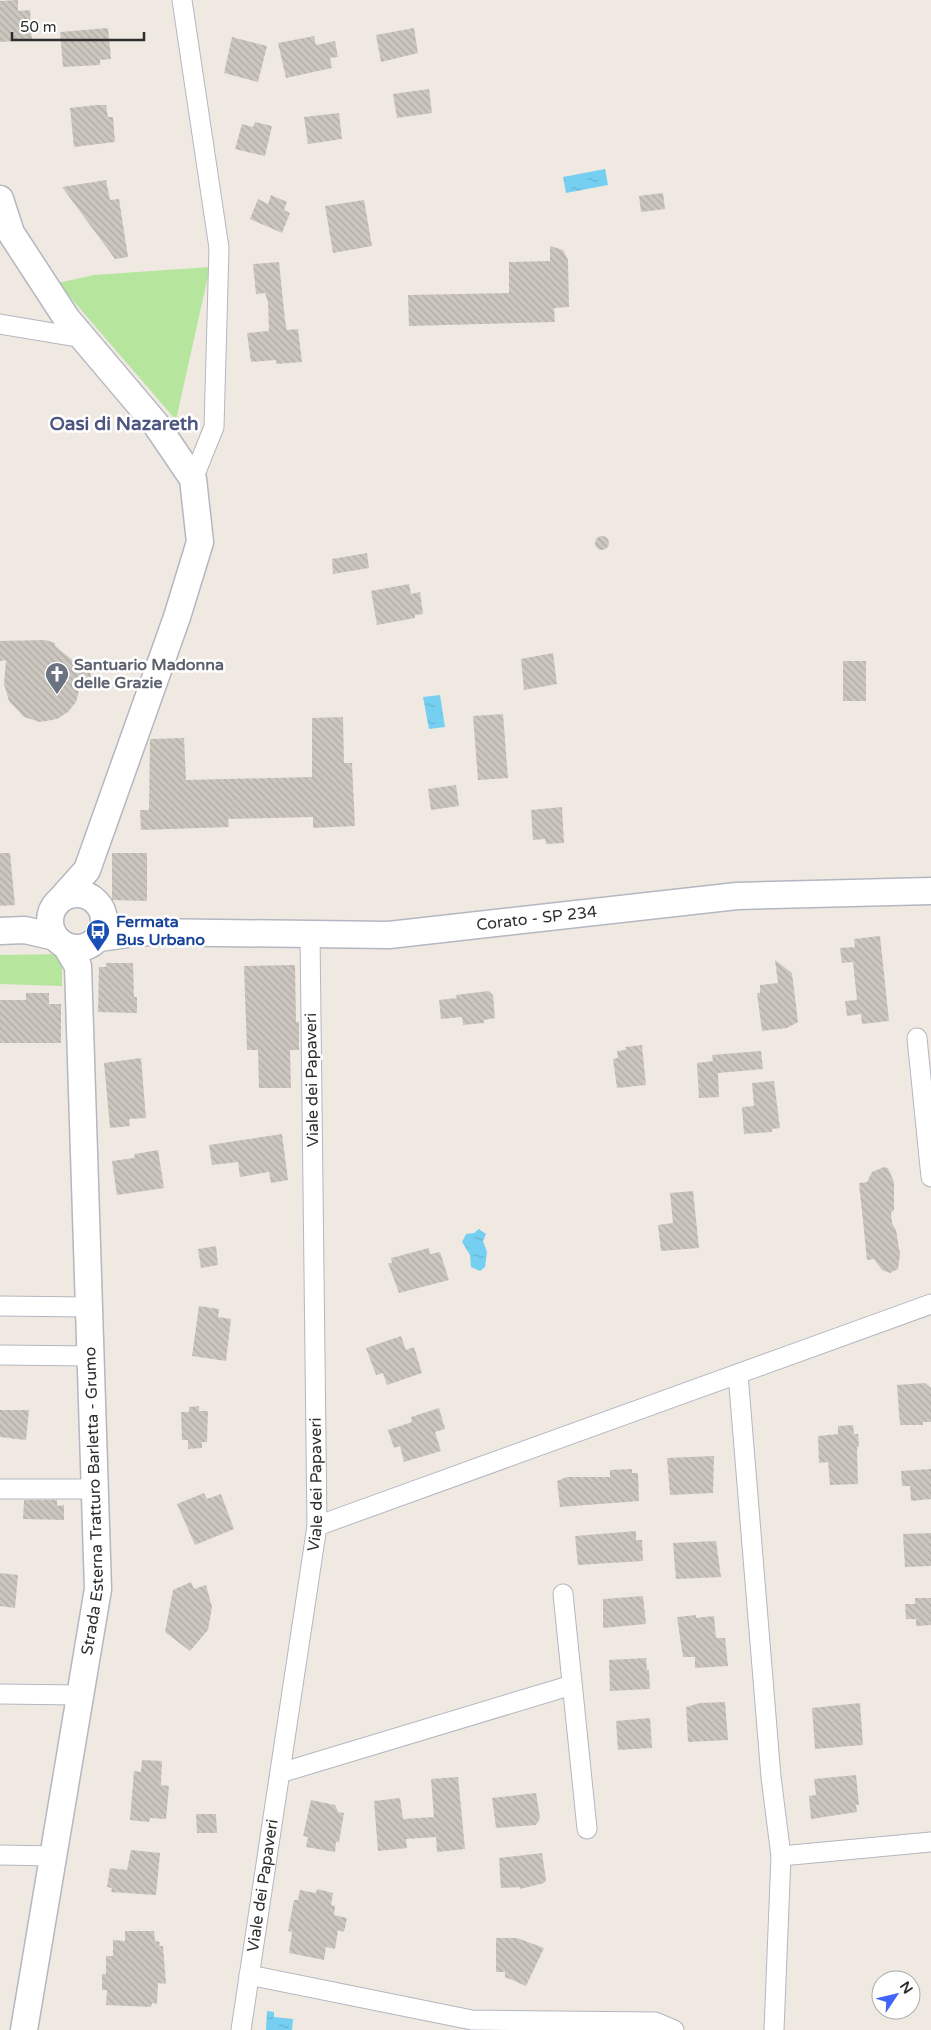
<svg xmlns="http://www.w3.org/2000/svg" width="931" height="2030" font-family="'Varela Round',sans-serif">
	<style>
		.grass { fill: #b6e59e }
		.water { fill: url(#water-ripples) }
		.building { fill: url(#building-back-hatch) }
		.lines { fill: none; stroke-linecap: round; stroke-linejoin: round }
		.street-casing { stroke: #b4b7c1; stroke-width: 21 }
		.secondary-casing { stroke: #b4b7c1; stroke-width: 29 }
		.street { stroke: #fff; stroke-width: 19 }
		.secondary { stroke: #fff; stroke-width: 26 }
		.labels { text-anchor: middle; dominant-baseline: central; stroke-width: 5; stroke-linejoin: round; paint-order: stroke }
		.worship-label { font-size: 16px; font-weight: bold; fill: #5b616d; stroke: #fff; text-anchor: start }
		.street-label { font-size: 16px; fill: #2e2e2e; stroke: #fff }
		.transit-label { font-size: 16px; font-weight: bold; fill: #164399; stroke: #fff; text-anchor: start }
		.quarter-label { font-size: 19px; font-weight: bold; fill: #4d5680; stroke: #fff }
	</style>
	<defs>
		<pattern id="water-ripples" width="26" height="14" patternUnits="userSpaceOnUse" patternTransform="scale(1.25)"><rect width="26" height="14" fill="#75cff0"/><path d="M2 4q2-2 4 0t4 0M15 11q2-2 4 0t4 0" fill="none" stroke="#66b2ce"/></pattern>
		<pattern id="building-back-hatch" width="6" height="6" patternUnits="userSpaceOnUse" patternTransform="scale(1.25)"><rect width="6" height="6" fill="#cbc7bf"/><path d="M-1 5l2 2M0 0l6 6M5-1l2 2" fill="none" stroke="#afaba4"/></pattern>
	</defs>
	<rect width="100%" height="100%" fill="#efe9e1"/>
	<path class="grass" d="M210 267 176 420 58 283 94 275Z
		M62 954V986L0 984V955Z"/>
	<path class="water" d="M605 169 608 185 566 193 563 177Z
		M440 695 445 727 429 729 423 697Z
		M479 1229 486 1234 483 1241 487 1252 485 1267 480 1271 471 1267 470 1255 462 1242 466 1234 474 1233Z
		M267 2011 274 2012V2017L293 2019 292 2030H266Z"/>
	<path class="building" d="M18 0V11L30 10 32 40 0 42V1Z
		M108 28 111 59 100 60V65L63 67 60 32Z
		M414 28 418 53 381 62 376 35Z
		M314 36 316 45 335 41 338 57 330 58 332 68 286 78 278 43Z
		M232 37 267 46 258 82 224 73Z
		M429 89 432 113 397 118 393 94Z
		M97 105H106L108 117H113L115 142 74 147 70 108Z
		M339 113 342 139 308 144 304 117Z
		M255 122 272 126 265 156 235 149 242 124 253 127Z
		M106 180 110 200 119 199 128 257 115 259 62 187Z
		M663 193 665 209 641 212 639 196Z
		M271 195 287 202 284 210 290 213 282 233 250 219 258 199 268 204Z
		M364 200 372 246 333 253 325 206Z
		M550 246 563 250 568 260 569 307 554 308 555 322 409 326 408 295 509 293V262L550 261Z
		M279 262 285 320 287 330 298 329 302 362 276 364V360L251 362 247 333 269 331 268 302 265 293 256 294 253 264Z
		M595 543a7 7 0 1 1 14 0a7 7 0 1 1-14 0Z
		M367 553 369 568 333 574 332 559Z
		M409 584 411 594 420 592 423 614 415 615V618L377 625 371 591Z
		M45 640 55 643V646L75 662 84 659 90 662 91 682 81 683 76 702 68 712 57 719 40 722 24 717 9 701 4 684 6 660 0 661V641Z
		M553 653 557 684 524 690 521 659Z
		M843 661H866V701H843Z
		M503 714 508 778 478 780 473 716Z
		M343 717 344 763H352L355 826 313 828V817L228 819 229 827 141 830 140 810H149L150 739 184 738 186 780 312 777V718Z
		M456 785 459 806 431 810 428 789Z
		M562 807 564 843 546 844 545 839 533 840 531 810Z
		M0 853H10L15 905 0 906Z
		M112 853H147V901L112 900Z
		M880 936 889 1021 862 1024 861 1014 847 1016 845 1001 857 1000 853 962 842 963 840 948 855 947 854 939Z
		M775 960 792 973 798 1022 787 1028 762 1031 757 993H760V985L778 983Z
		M106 963H133L134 997H137V1013L98 1012 99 967H106Z
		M295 965 296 1022H299V1050H290L291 1088H259L258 1050H247L244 966Z
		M488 991 493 995 495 1018 484 1020V1023L463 1025 462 1017 441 1019 439 1000 457 998 456 995Z
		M26 993H49V1004H61V1043H0V1000H26Z
		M642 1045 646 1085 617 1088 613 1059 618 1058 617 1051 626 1050 625 1047Z
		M761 1051 763 1069 718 1073 719 1097 699 1098 697 1063 713 1061 712 1055Z
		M141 1058 146 1118 129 1119 130 1126 110 1128 104 1063Z
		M774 1081 780 1128 772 1129V1132L744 1134 742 1107 754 1106 752 1083Z
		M282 1134 288 1180 271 1183 269 1172 240 1177 238 1162 212 1165 209 1145Z
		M158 1150 164 1188 117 1195 112 1161 134 1158 135 1154Z
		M884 1167 888 1168 894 1182V1210L891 1213 892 1223 896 1230 900 1254 898 1269 890 1273 882 1270 874 1259 867 1260 859 1183 867 1182 872 1172Z
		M693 1191 699 1248 661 1251 658 1225 673 1223 670 1193Z
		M216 1246 218 1265 201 1268 198 1249Z
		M429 1248 430 1254 440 1252 449 1280 399 1293 388 1263H392L391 1258Z
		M199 1306 219 1309 218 1317 231 1319 226 1361 192 1356Z
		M401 1336 406 1350 414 1347 422 1373 387 1385 383 1373 376 1375 366 1348Z
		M925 1383 931 1388V1422H923V1425H900L897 1385Z
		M199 1406V1411H208L207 1442H202V1448L188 1449V1440H182L181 1412H189V1407Z
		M439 1408 445 1429 435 1432 441 1451 404 1462 400 1446 394 1448 388 1430 412 1422 411 1417Z
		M0 1410H29L26 1440 0 1437Z
		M853 1425 854 1434H858L859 1447H857L858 1484 830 1485 828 1462 819 1463 818 1436 838 1434V1426Z
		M714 1456 713 1493 670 1495 667 1458Z
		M632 1469V1473H638L639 1501 560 1507 557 1481 567 1477H610V1470Z
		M931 1469V1499L911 1501 910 1486H902L901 1471Z
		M204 1493 207 1499 221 1494 234 1529 195 1545 177 1504Z
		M24 1500H57V1506L64 1505V1520L23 1519Z
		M636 1531V1540H642L643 1561 578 1565 575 1536Z
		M931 1533V1566L905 1567 903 1534Z
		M716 1541 721 1577 676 1579 673 1543Z
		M0 1573 18 1575 15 1608 0 1606Z
		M191 1582 194 1589 206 1585 212 1607 208 1630 190 1651 165 1632 173 1590Z
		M643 1596 646 1624 603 1628V1599Z
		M915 1598H931V1625L916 1626V1619H906L905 1604H915Z
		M696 1615V1618L714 1616 716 1638H725L728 1666 695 1668V1657H683L677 1617Z
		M646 1658 647 1670H649L650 1689 610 1691 609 1660Z
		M725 1702 728 1740 688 1742 686 1707 700 1703Z
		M860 1703 863 1745 815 1749 812 1708Z
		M650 1718 652 1748 618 1750 616 1721Z
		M142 1760 162 1761 161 1785 169 1786 166 1819 150 1818 149 1822 130 1820 134 1771 141 1772Z
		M856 1775 859 1805H856L857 1812 811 1819 809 1796 816 1795 814 1779Z
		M458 1777 465 1849 437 1852 436 1837 406 1839 407 1848 378 1851 374 1801 400 1798 403 1819 434 1817 431 1779Z
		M536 1793 540 1818 536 1825 496 1828 492 1798Z
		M311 1800 335 1805 338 1812 344 1813 339 1842H336L335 1852 306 1847 308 1837 303 1836Z
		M196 1814H216L217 1833H197Z
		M131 1850 160 1853 156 1895 111 1892 112 1888 107 1887 110 1868 127 1870Z
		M542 1853 546 1880 544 1883 520 1889V1887L501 1888 499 1858Z
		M317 1889 333 1893 331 1905 335 1906 334 1915 347 1918 344 1932 338 1930 335 1949 326 1947 324 1960 289 1953 292 1932 288 1931 294 1900H298L300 1890 316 1893Z
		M125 1931H154L155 1941 160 1942 159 1946H163L166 1984 158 1983 157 2004 152 2003 151 2007 106 2005 107 1990H102V1974H106V1956H113V1940L125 1941Z
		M496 1938H517L544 1948 526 1986 505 1977V1972H496Z"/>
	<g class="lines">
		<g class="street-casing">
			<g id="street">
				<path d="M182 0 219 248 214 427 193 479"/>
				<path d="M0 324 83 338"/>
				<path d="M917 1038 931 1177"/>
				<path d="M0 1306 89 1307"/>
				<path d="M0 1355 91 1356"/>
				<path d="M738 1374 771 1777 781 1856 774 2030"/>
				<path d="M0 1489H95"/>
				<path d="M317 1526 931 1304"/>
				<path d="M563 1594 587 1829"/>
				<path d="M0 1694 80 1695"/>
				<path d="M280 1773 572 1685"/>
				<path d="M0 1855 54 1856"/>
				<path d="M781 1856 931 1842"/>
				<path d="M249 1975 472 2020 655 2022 674 2030"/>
				<path id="s1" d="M241 2030 317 1526 310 933"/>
			</g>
		</g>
		<g class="secondary-casing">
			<g id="secondary">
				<path d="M0 199 11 233 67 319 155 423 193 479 200 542 177 617 87 870 62 898"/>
				<circle cx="77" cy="921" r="27"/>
				<path d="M0 931 25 930 55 937"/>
				<path id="s2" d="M99 938 142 932 389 935 737 896 931 891"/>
				<path id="s3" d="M24 2030 98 1589 78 966 66 946"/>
			</g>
		</g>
		<use href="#street" class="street"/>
		<use href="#secondary" class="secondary"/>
	</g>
	<defs>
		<g id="church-pin" transform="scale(1.25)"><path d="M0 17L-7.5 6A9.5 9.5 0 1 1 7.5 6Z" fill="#6b7280" stroke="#fff"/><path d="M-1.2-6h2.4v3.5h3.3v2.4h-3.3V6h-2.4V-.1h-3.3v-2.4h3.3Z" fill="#fff"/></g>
		<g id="bus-pin" transform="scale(1.25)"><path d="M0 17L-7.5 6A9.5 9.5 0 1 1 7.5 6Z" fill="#1a4fb4" stroke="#fff"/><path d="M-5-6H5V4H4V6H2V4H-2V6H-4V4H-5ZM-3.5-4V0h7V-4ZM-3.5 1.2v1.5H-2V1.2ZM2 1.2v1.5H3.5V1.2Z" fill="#fff"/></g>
	</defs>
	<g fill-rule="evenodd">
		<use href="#church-pin" x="57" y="674"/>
		<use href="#bus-pin" x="98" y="931"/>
	</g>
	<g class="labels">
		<g class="worship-label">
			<text x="74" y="665">Santuario Madonna<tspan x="74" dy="18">delle Grazie</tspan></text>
		</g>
		<g class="street-label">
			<text stroke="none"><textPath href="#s2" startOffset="439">Corato - SP 234</textPath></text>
			<text transform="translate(312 1080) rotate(-91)">Viale dei Papaveri</text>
			<text stroke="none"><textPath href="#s1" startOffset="551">Viale dei Papaveri</textPath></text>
			<text stroke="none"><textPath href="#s3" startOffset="535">Strada Esterna Tratturo Barletta - Grumo</textPath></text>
			<text stroke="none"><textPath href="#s1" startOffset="146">Viale dei Papaveri</textPath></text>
		</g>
		<g class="transit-label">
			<text x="116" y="922">Fermata<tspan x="116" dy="18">Bus Urbano</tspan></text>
		</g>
		<g class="quarter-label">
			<text x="124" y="424">Oasi di Nazareth</text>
		</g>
	</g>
	<g transform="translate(896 1995) rotate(55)"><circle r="24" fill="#ffffff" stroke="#ababab"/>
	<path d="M0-4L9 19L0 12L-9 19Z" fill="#4264fb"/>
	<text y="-8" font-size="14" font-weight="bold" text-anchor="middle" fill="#2e2e2e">N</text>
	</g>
	<path d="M12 32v8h132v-8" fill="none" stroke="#2e2e2e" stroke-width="2.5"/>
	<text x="20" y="32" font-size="15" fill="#2e2e2e" stroke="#ffffff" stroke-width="4" paint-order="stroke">50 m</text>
</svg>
